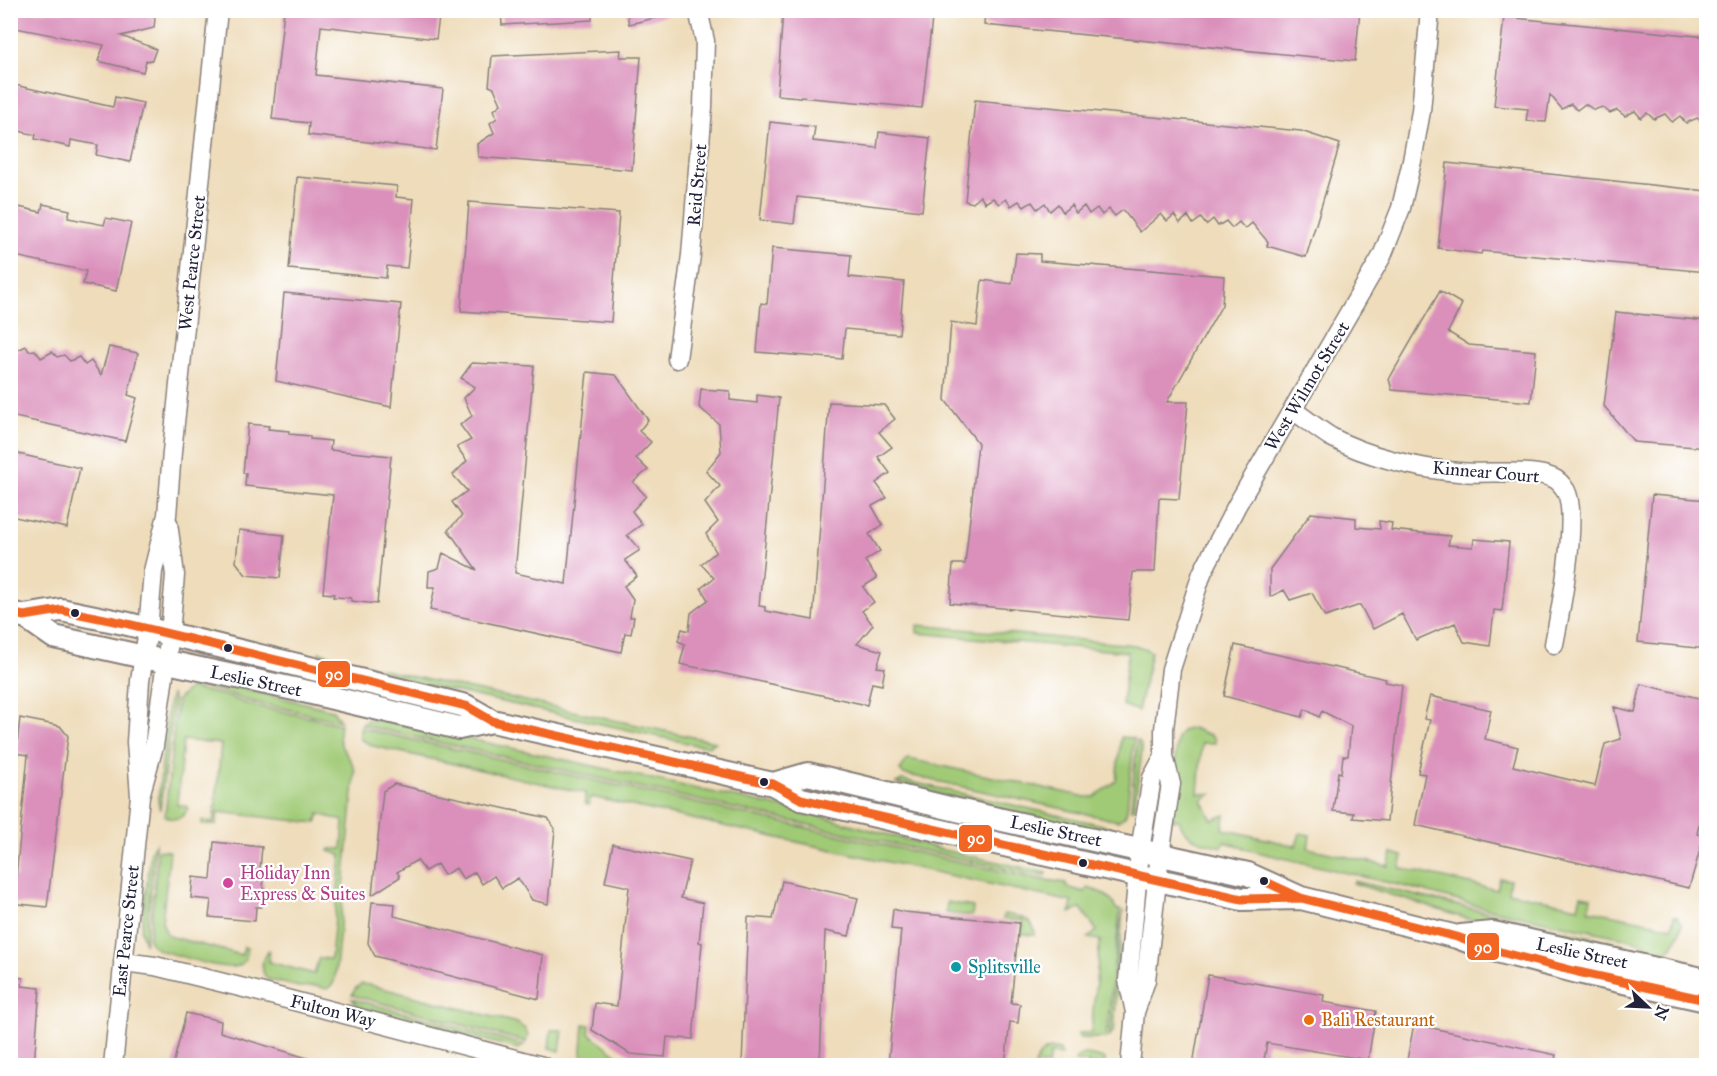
<svg xmlns="http://www.w3.org/2000/svg" width="1717" height="1076" font-family="'IM FELL Great Primer',serif">
	<style>
		.green { fill: #a0ca76; stroke: #617658; stroke-width: 1.5 }
		.building { fill: #da90bb }
		.lines { fill: none; stroke-linecap: round; stroke-linejoin: round }
		.minor-casing { stroke: #887f7a; stroke-width: 21 }
		.major-casing { stroke: #887f7a; stroke-width: 26 }
		.minor { stroke: #fff; stroke-width: 18 }
		.major { stroke: #fff; stroke-width: 22 }
		.bus-1-casing { stroke: #fff; stroke-width: 14 }
		.bus-1 { stroke: #f26522; stroke-width: 9 }
		.bus-dot { fill: #22223b; stroke: #fff; stroke-width: 2 }
		.hotel-dot { fill: #d1479c; stroke: #fff; stroke-width: 2 }
		.culture-dot { fill: #0f9aa8; stroke: #fff; stroke-width: 2 }
		.food-dot { fill: #e8710a; stroke: #fff; stroke-width: 2 }
		.labels { text-anchor: middle; dominant-baseline: central; stroke-width: 4.5; stroke-linejoin: round; paint-order: stroke }
		.street-label { font-size: 18px; fill: #22223b; stroke: #fff }
		.hotel-label { font-size: 18px; fill: #b23c85; stroke: #fff; text-anchor: start }
		.culture-label { font-size: 18px; fill: #0d838f; stroke: #fff; text-anchor: start }
		.food-label { font-size: 18px; fill: #c56008; stroke: #fff; text-anchor: start }
		.line-badge { stroke: #fff; stroke-width: 2 }
		.badge-label { font-size: 16px; text-anchor: middle; font-weight: bold; fill: #fff }
	</style>
	<rect width="100%" height="100%" fill="#fff"/>
	<filter id="ink" filterUnits="userSpaceOnUse"><feTurbulence type="fractalNoise" baseFrequency=".0167" numOctaves="2"/><feDisplacementMap in="SourceGraphic" scale="12" xChannelSelector="R" yChannelSelector="G"/><feConvolveMatrix kernelMatrix="1 2 1 2 8 2 1 2 1" color-interpolation-filters="sRGB"/></filter>
	<filter id="wash" filterUnits="userSpaceOnUse"><feTurbulence type="fractalNoise" baseFrequency=".008" numOctaves="4" result="noise"/><feDisplacementMap in="SourceGraphic" scale="24" xChannelSelector="R" yChannelSelector="G"/><feGaussianBlur stdDeviation="1.35" result="paint"/><feColorMatrix in="noise" values="0 0 0 0 0 0 0 0 0 0 0 0 0 0 0 0 0 1.4 0 .05"/><feComposite in="paint" operator="in"/></filter>
	<g filter="url(#wash)">
		<rect width="100%" height="100%" fill="#eedcba"/>
		<path class="green" d="M917 625 1135 645 1146 649 1151 652 1138 711 1122 705 1128 652 917 633Z
			M320 652 396 673 716 742 708 746 696 745 395 678 318 653Z
			M199 678 333 710 340 721 244 700 227 693 195 685 192 679Z
			M190 688 227 696 243 703 340 724C335 754 352 752 355 772L335 978 333 984 327 989 316 986 299 987 267 979C260 970 261 958 269 950V962L314 974 319 958 331 959 341 855 329 851 330 849H342L344 821 319 814 316 823 218 812 216 825 202 824V821L214 822 221 744 183 740 177 805 186 806 188 808C184 819 175 821 165 816L177 700Z
			M171 695 174 700 160 810 158 801 168 706Z
			M379 719 821 816 943 850 1047 873 1045 875H1033L361 725 367 720Z
			M360 728 1032 878 1066 883V887L1085 892 1087 888C1100 891 1112 896 1116 909L1120 910 1106 1038H1080L1078 1035 1080 1033H1091L1100 940 1088 938 1097 931 1081 908 1070 913 1072 902 591 797 589 805 585 804V793L373 746 360 739Z
			M1192 728 1210 735 1215 739V743H1202L1198 793 1211 794 1202 800 1212 820 1225 815 1223 829 1296 846 1300 833 1310 835 1308 848 1388 866 1392 853 1403 856 1400 868 1497 890 1500 878 1510 880 1508 892 1578 907 1581 895 1591 897 1589 910 1672 927 1674 916H1677L1682 923C1680 933 1675 945 1666 952L1629 939 1488 909 1411 888 1244 849V847L1224 842 1222 847C1204 842 1185 840 1179 820H1172L1177 738 1182 731Z
			M1121 737 1134 738 1127 810 1125 816 1118 821 904 774 900 771 905 762 909 759 1086 797H1094L1116 781Z
			M1137 740 1140 742 1142 751 1134 809H1131Z
			M902 780 1111 827 1110 832 989 807 896 783Z
			M155 844V850L145 944 141 930 151 851Z
			M158 850 170 851 162 922 167 934 172 937 242 955 244 947 247 948C247 955 246 962 240 965 227 973 175 954 159 950L151 944 149 938Z
			M1354 881 1625 945 1656 958 1653 960 1468 919 1353 883Z
			M947 902 973 907 972 916 946 913Z
			M1123 910 1114 1030 1109 1037 1119 932Z
			M1004 914C1019 917 1034 917 1035 935L1022 934 1023 921 1003 919Z
			M361 984 370 985 517 1023 525 1029 528 1036 526 1042 352 995 355 989Z
			M352 999 524 1045 518 1049 357 1006Z
			M584 1024 590 1025 589 1033 629 1064V1065H588L581 1062Z
			M551 1030H563L560 1051 549 1048Z
			M1053 1049 1060 1050 1061 1055 1050 1054 1048 1065H1035C1038 1055 1043 1049 1053 1049Z
			M1083 1054 1105 1059V1065H1088V1062L1075 1061 1077 1057Z"/>
		<g id="blocks">
			<path class="building" d="M10 10 63 12V10H147L146 14 155 18 154 28 121 36 156 49 152 60 146 61 143 72 98 61 104 45 10 27Z
				M284 10H440L436 39 321 26 316 75 443 89 436 150 308 135 309 123 272 119Z
				M501 10H592V20L502 25Z
				M626 10H667L668 15 629 24Z
				M783 10H933L922 108 777 95Z
				M985 10H1360L1355 61 984 25Z
				M1504 17 1707 37V126L1697 118 1686 123 1680 116 1672 122 1665 114 1654 119 1647 113 1641 118 1635 111 1625 116 1617 110 1610 113 1602 107 1594 110 1585 104 1577 110 1571 104 1562 109 1550 95 1546 122 1526 121 1528 109 1494 106Z
				M621 50 620 57H641L632 170 478 157 477 144 494 133 490 123 497 118 494 110 501 104 494 88 489 86 492 56Z
				M10 84 113 107 115 97 143 103 130 162 96 155 98 145 71 140 70 147 35 139 36 135 10 129Z
				M975 100 1301 131 1340 144 1306 257 1267 246 1268 242 1252 223 1245 229 1239 222 1232 228 1226 221 1218 226 1213 219 1206 225 1201 218 1193 224 1188 216 1180 223 1174 215 1167 221 1161 214 1140 232 1123 210 1115 216 1109 209 1102 215 1097 208 1089 214 1084 206 1076 213 1071 205 1063 212 1058 204 1050 211 1045 203 1037 209 1032 202 1024 207 1019 201 1011 206 1006 199 999 204 993 198 985 203 980 196 973 203 965 201Z
				M770 122 815 127 813 141 877 148 879 132 930 138 922 211 797 197 794 224 760 220Z
				M1447 163 1707 191V272L1482 251 1481 254 1438 248Z
				M297 177 397 186 396 197 414 199 407 268 387 266 386 278 289 269Z
				M469 202 619 213 611 322 461 311Z
				M43 204 70 210 68 218 104 225 106 218 131 223 116 291 83 284 86 271 10 255V205L41 212Z
				M772 248 851 255 849 277 904 282 899 334 845 329 842 359 757 352 761 303 767 304Z
				M1016 253 1040 254V261L1224 276 1222 305 1167 402H1188L1179 499 1159 498 1155 572H1133L1128 620 950 603 953 564H965L978 443 945 400 951 322 977 326 982 280 1012 284Z
				M1440 291 1462 304 1448 332 1469 345 1536 351 1531 402 1392 390 1389 379Z
				M284 293 401 304 391 407 276 381Z
				M1616 312 1707 321V448L1634 442 1604 406Z
				M26 346 29 351 35 350 41 358 52 352 57 357 64 355 70 361 79 357 85 365 91 361 101 375 109 347 138 353 128 395 137 398 125 441 10 416V348L18 350Z
				M472 363 534 366 515 573 566 584 587 372 616 375 648 420 639 431 651 442 636 458 648 470 633 482 646 496 632 511 642 524 627 535 640 550 625 560 637 576 624 586 633 599 630 617H634L631 634 625 633 621 652 430 610 435 587H428L429 571 439 568 443 553 477 570 448 530 462 516 452 502 467 491 453 475 467 461 457 447 471 440 460 425 472 416 464 398 475 387 461 378Z
				M701 389 730 391V400L757 403V395L779 398 759 606 765 607V611L813 620 829 402 884 405 895 419 879 432 892 447 878 457 890 473 876 483 887 498 872 506 883 525 869 534 880 551 865 561 877 578 863 587 874 602 862 611 873 625 857 644 882 651 877 667 885 668 882 685 872 683 867 705 680 664 685 644 678 641 682 629 689 631 691 613 708 600 701 588 714 578 701 564 716 552 706 534 718 522 705 503 720 486 706 471 721 452 719 424 699 407Z
				M248 424 269 426 268 429 289 431V434L310 436V439L331 441 330 450 391 456 377 604 351 601V598L333 597 334 594 323 593 333 495 245 486 246 473H243Z
				M10 452 80 468 67 528 10 516Z
				M1652 495 1707 500V649L1638 642Z
				M1311 513 1356 518V527L1380 529 1379 521 1392 523 1391 530 1450 536 1448 545 1473 547 1474 539 1509 542 1502 611 1494 610 1490 646 1464 642 1455 623 1416 640 1402 614 1373 629 1360 605 1325 617 1312 593 1290 600 1284 590 1270 597V569Z
				M239 530 284 535 280 578 246 575 236 562Z
				M1235 645 1386 679 1385 682 1402 685 1387 821 1353 818 1354 813 1333 811 1338 772 1341 773 1343 756H1348L1351 726 1322 711 1319 717 1305 709 1302 717 1224 696Z
				M1641 684 1707 700V767L1702 784 1707 785V788L1697 834 1704 836 1689 888 1415 825 1425 774 1418 773 1430 720 1424 719 1430 696 1491 710 1485 739 1518 747 1513 766 1595 786 1605 744 1621 739 1614 707 1635 712Z
				M20 718 60 726 68 736 47 907 10 903V876L16 877 28 755 16 753Z
				M394 784 548 818 555 829 548 904 532 900 518 878 502 888 494 876 482 884 475 872 463 879 456 868 444 875 437 864 425 871 417 860 397 872 400 877 372 895 383 791Z
				M214 842 262 847 259 880H263L264 894 261 907H256L255 921 209 917 211 900 191 898 193 877 211 879Z
				M613 844 690 861 681 898 703 903 699 942 702 943 693 1039 667 1037 665 1057 630 1054 592 1030 595 1003 617 1006 629 887 605 882Z
				M782 881 858 898 849 936 825 931 820 1065H742L748 917 773 919Z
				M372 902 395 904 394 916 543 955 539 999 375 956 368 943Z
				M893 909 904 912 1019 923 1011 1003 1020 1004 1019 1013 1018 1023 1010 1022 1005 1065H888L901 930 891 929Z
				M1208 975 1324 995 1323 1002 1376 1011 1368 1060 1267 1043 1263 1065H1193Z
				M10 977 23 978 22 986 40 988 34 1065H10Z
				M186 1013 221 1021 220 1032 324 1063 323 1065H173Z
				M1414 1024 1556 1055 1554 1065H1406Z"/>
		</g>
	</g>
	<g filter="url(#ink)">
		<use href="#blocks" fill-opacity="0" stroke="#887f7a" stroke-width="1.5"/>
		<g class="lines">
			<g class="minor-casing">
				<path id="minor" d="M677 359 691 255 703 107 705 41 698 10
					M1294 411C1306 419 1318 429 1331 437 1365 456 1419 469 1458 472 1485 475 1529 468 1553 478 1558 480 1563 486 1566 491 1579 516 1560 614 1554 644
					M140 796 136 742 140 681 148 630 153 571 167 515 172 452 218 10
					M123 962 155 966 248 989 542 1066
					M1135 1012 1128 980 1140 850 1152 778 1164 756
					M113 1066 140 796 154 746 170 634 175 575 168 523
					M1130 1066 1135 1012 1146 980 1160 854 1171 784 1164 756V729L1171 669 1202 573 1237 505 1382 256 1401 208 1412 161 1421 111 1430 10"/>
			</g>
			<g class="major-casing">
				<path id="major" d="M10 613 24 616 61 610 124 623 466 706 492 721 773 784 801 799 1242 899 1301 898
					M24 616 54 637 144 657 308 692 459 728 492 721
					M773 784 808 774 957 810 1248 874 1301 898 1457 937 1489 949 1578 972 1706 1000
					M1461 936 1493 933 1706 980"/>
			</g>
			<use href="#minor" class="minor"/>
			<use href="#major" class="major"/>
			<g class="bus-1-casing">
				<path id="bus-1" d="M10 613 24 616 61 610 124 623 466 706 492 721 773 784 801 799 1242 899 1301 898
					M1264 881 1301 898 1457 937 1489 949 1578 972 1706 1000"/>
			</g>
			<use href="#bus-1" class="bus-1"/>
		</g>
	</g>
	<g class="bus-dot">
		<circle cx="75" cy="613" r="5"/>
		<circle cx="228" cy="648" r="5"/>
		<circle cx="764" cy="782" r="5"/>
		<circle cx="1083" cy="863" r="5"/>
		<circle cx="1264" cy="881" r="5"/>
	</g>
	<circle class="hotel-dot" cx="228" cy="883" r="6"/>
	<circle class="culture-dot" cx="956" cy="967" r="6"/>
	<circle class="food-dot" cx="1309" cy="1020" r="6"/>
	<g class="labels">
		<g class="street-label">
			<text transform="translate(697 185) rotate(-85)">Reid Street</text>
			<text transform="translate(192 263) rotate(-84)">West Pearce Street</text>
			<text transform="translate(1307 386) rotate(-59)">West Wilmot Street</text>
			<text transform="translate(1486 472) rotate(5)">Kinnear Court</text>
			<text transform="translate(256 681) rotate(12)">Leslie Street</text>
			<text transform="translate(1056 831) rotate(12)">Leslie Street</text>
			<text transform="translate(126 931) rotate(-84)">East Pearce Street</text>
			<text transform="translate(1582 953) rotate(12)">Leslie Street</text>
			<text transform="translate(333 1011) rotate(14)">Fulton Way</text>
		</g>
		<g class="hotel-label">
			<text x="240" y="873">Holiday Inn<tspan x="240" dy="21">Express &amp; Suites</tspan></text>
		</g>
		<g class="culture-label">
			<text x="968" y="967">Splitsville</text>
		</g>
		<g class="food-label">
			<text x="1321" y="1020">Bali Restaurant</text>
		</g>
	</g>
	<g class="line-badge">
		<rect x="317" y="660" width="34" height="28" rx="6" fill="#f26522"/>
		<rect x="958" y="824" width="35" height="29" rx="6" fill="#f26522"/>
		<rect x="1466" y="932" width="34" height="29" rx="6" fill="#f26522"/>
	</g>
	<g class="badge-label">
		<text x="334" y="680">90</text>
		<text x="976" y="844">90</text>
		<text x="1483" y="953">90</text>
	</g>
	<rect width="1717" height="1076" fill="none" stroke="#fff" stroke-width="36"/>
	<g transform="translate(1648 1007) rotate(113)" stroke="#ffffff" stroke-width="4.5" paint-order="stroke">
	<path d="M0-4.5L10 22L0 15L-10 22Z" fill="#22223b"/>
	<text y="-9" font-size="16" font-weight="bold" text-anchor="middle" fill="#22223b">N</text>
	</g>
</svg>
